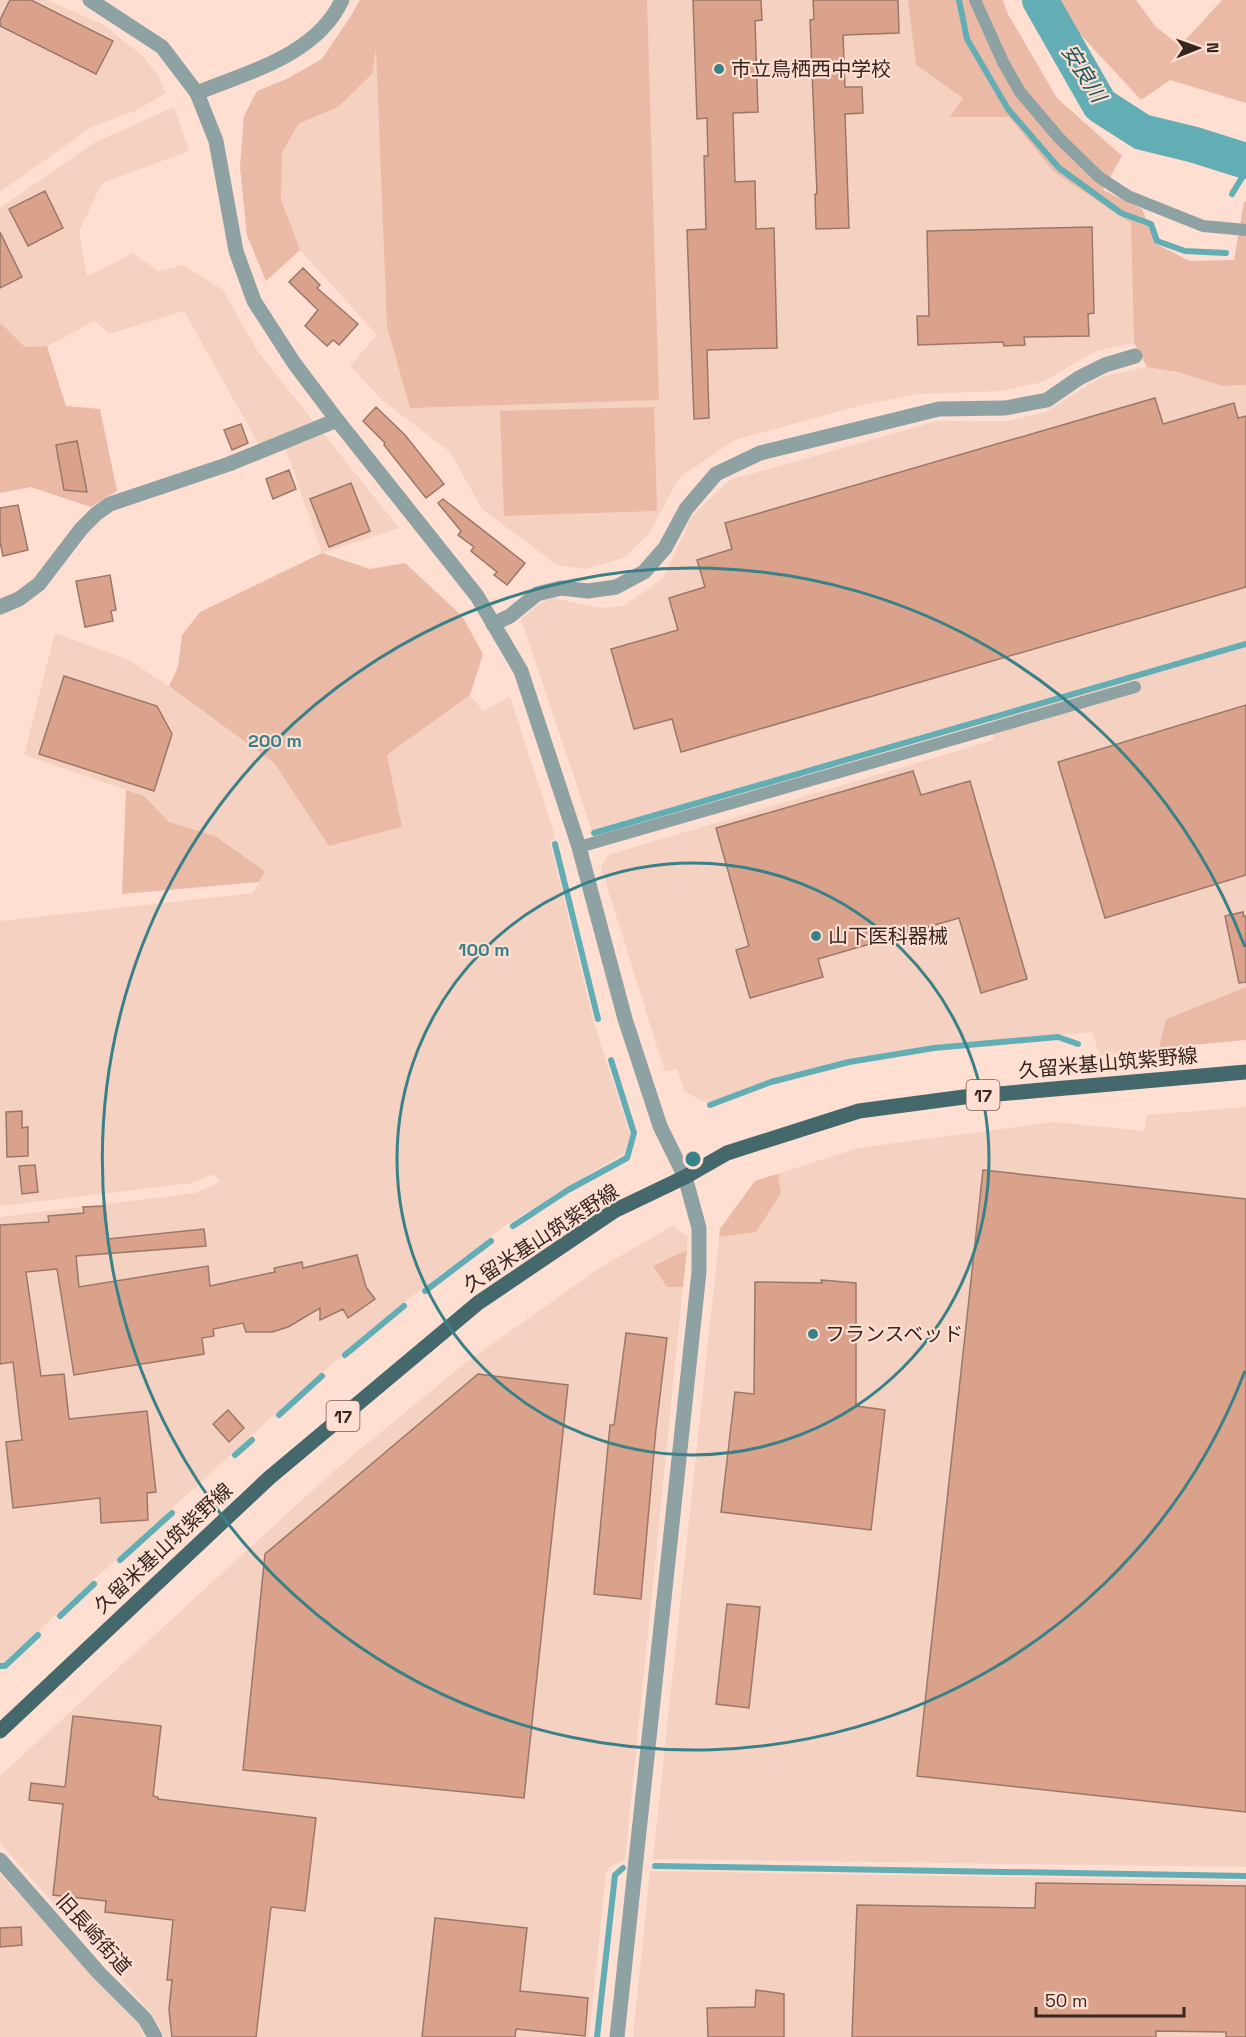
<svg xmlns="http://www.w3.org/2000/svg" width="1246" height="2037" font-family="'Space Grotesk','Noto Sans JP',sans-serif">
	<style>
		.built { fill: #f5d1c1 }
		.green { fill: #eabaa6 }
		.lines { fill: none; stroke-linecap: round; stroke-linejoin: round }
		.stream { stroke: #63adb4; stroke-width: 6 }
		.river { stroke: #63adb4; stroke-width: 36 }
		.building { fill: #daa28a; stroke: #9a7869; stroke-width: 1.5 }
		.service { stroke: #8ea2a4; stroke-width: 12 }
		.minor { stroke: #8ea2a4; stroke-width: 15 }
		.tertiary { stroke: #8ea2a4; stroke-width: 15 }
		.primary { stroke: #44686c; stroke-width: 15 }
		.ring { fill: none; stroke: #398188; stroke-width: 3 }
		.poi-dot { fill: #398188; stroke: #fedfd2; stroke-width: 2 }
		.labels { text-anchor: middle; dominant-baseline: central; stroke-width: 4.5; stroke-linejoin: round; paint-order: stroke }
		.shield { fill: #fedfd2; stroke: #715e55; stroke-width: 1.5 }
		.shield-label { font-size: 18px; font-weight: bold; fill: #352620 }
		.poi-label { font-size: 20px; fill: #352620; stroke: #fedfd2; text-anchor: start }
		.street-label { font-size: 20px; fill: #352620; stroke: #fedfd2 }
		.water-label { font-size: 21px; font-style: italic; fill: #18585e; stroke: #fedfd2 }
		.centre { fill: #398188; stroke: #fedfd2; stroke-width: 3 }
		.ring-label { font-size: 18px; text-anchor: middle; font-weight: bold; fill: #398188; stroke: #fedfd2; stroke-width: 4.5; stroke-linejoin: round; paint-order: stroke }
	</style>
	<rect width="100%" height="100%" fill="#fedfd2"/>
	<path class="built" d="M0 0H47L102 24 143 56 159 77 166 93 137 110 93 126 0 192Z
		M360 0H955L1009 117 1054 172 1131 223 1134 343 1096 351 1043 382 1001 391 918 394 858 406 735 440 679 478 649 534 623 558 585 569 557 565 482 509 450 452 383 401 350 366 377 335 300 250 266 281 247 235 240 167 244 116 257 91 287 79 322 59 351 16Z
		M174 107 189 151 102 183 79 231 87 276 133 253 158 271 183 265 223 290 258 352 399 528 322 553 285 447H260L184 311 109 334 95 321 47 346 25 347 2 324 0 325V208L94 143Z
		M1147 367 1177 372 1223 386 1246 385V987L1166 1019 1159 1048 1100 1055 1092 1032 935 1045 852 1059 771 1081 707 1103 685 1092 677 1069 665 1072 601 867 608 855 994 740 989 721 594 837 521 619 539 604 553 598 599 608 623 606 663 579 692 516 730 480 937 421H1008L1046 412 1101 377Z
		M55 633 129 660 169 686 274 763 329 846 402 827 387 755 470 695 483 711 510 696 555 836 550 843 594 1023 630 1135 624 1153 509 1223 399 1306 277 1412 3 1663 0 1664V1217L195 1193 220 1182 214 1174 192 1183 0 1206V921L253 893 265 871 215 836 169 822 144 796 24 755Z
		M1246 1107V1867L653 1859 720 1229 755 1181 858 1148 1054 1122 1144 1131 1147 1115Z
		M672 1226 688 1236 625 1860 613 1864 606 1874 589 2037H165L153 2015 0 1843V1776L335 1470 464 1364 598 1269Z
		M650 1871 1246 1881V2037H633Z
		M0 1874 139 2025 144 2037H0Z"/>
	<path class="green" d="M360 0H647L659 400 410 408 387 326 376 48 372 74 338 107 298 124 282 153 281 200 300 250 266 281 247 235 240 167 244 116 257 91 287 79 322 59 351 16Z
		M908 0H1003L1008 14 1057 98 1122 156 1103 190 1142 209 1156 244 1190 261 1234 260 1244 202 1246 201V385L1223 386 1177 372 1147 367 1134 343 1131 223 1054 172 1009 117H950L963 98 916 65Z
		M1053 0H1136L1155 26 1180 46 1222 0H1246V103L1170 80 1141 100 1057 9Z
		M2 324 25 347 47 346 66 406 100 409 117 491 91 507 31 487 0 493V325Z
		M654 407 657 511 504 516 500 411Z
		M322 553 370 569 405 563 462 616 483 654 470 695 387 755 402 827 329 846 274 763 169 686 178 667 182 635 200 612Z
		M126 790 144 796 169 822 215 836 265 871 259 882 122 894Z
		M1246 987V1040L1159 1048 1166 1019Z
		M778 1174 781 1193 756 1232 719 1237 720 1229 755 1181Z
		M687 1250 683 1287H667L653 1266Z"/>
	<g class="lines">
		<path class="stream" d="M959 0 967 39 1008 109 1059 168 1121 213 1151 224 1157 241 1185 251 1226 253
			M1232 194 1246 171
			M594 833 1246 644
			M555 844 598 1019
			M710 1105 771 1082 849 1062 934 1048 1058 1037 1078 1044
			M513 1226 568 1190 627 1158 634 1133 611 1060
			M425 1291 491 1241
			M345 1355 404 1306
			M279 1415 322 1376
			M235 1455 252 1440
			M120 1560 172 1513
			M60 1616 94 1584
			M0 1666H5L38 1635
			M655 1866 1246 1876
			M597 2037 615 1875 623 1868"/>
		<path class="river" d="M1040 0 1100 105 1142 132 1195 145 1246 161"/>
	</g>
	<path class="building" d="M10 0H31L113 41 96 74 0 26V20Z
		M693 0H761L762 20 755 21 758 112 733 113 735 182 755 181 756 229 774 228 777 348 707 350 709 418 694 419 687 230 706 229 704 156H708L707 118 697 119Z
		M813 0H898L899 33 843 35 845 87H862L863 113 845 114 849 228 816 229 815 194H817L810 20 814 19Z
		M45 191 63 228 28 246 9 209Z
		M1092 227 1094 313 1088 314 1089 336 1024 337 1025 345 1004 346 1003 342 918 345 917 316H929L927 231Z
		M0 232 22 277 0 288Z
		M303 268 320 285 317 288 358 324 339 345 333 340 327 346 305 326 318 310 289 282Z
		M1155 398 1163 424 1234 403 1238 418 1246 416V587L681 752 672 719 634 729 611 649 678 630 669 598 705 587 697 560 732 549 725 523Z
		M376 407 405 435 444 484 426 498 384 445 385 443 363 421Z
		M241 424 248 443 232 450 224 430Z
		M77 441 87 492 64 490 56 445Z
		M289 470 296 489 273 499 266 479Z
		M351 483 370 531 329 547 310 499Z
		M443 499 525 563 507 585 494 575 497 572 471 551 474 547 458 535 461 531 438 503Z
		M18 505 28 550 3 556 0 542V508Z
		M110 575 116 610 111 611 113 621 85 627 76 581Z
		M64 676 157 706 172 734 154 791 39 754Z
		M1246 705V875L1105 918 1058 762Z
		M913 771 921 795 970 781 1027 979 981 993 959 918 818 959 823 977 750 998 736 950 749 946 716 828Z
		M1243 912 1244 917 1246 916V982L1239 983 1225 916Z
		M22 1111V1128L28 1127V1156L7 1157 6 1112Z
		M35 1165 38 1192 22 1194 19 1166Z
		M983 1170 1246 1199V1812L917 1776Z
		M105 1206 108 1239 204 1229 206 1246 76 1256 79 1287 208 1266 210 1286 275 1272 274 1268 302 1262 303 1268 357 1255 366 1287 375 1299 348 1318 343 1309 320 1320V1308L288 1327 272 1332H246L243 1323 213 1329 214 1336 202 1338 204 1354 74 1375 57 1269 26 1272 41 1376 64 1374 69 1419 147 1411 156 1492 147 1493 148 1520 101 1523 100 1498 13 1508 6 1442 22 1440 13 1362 0 1364V1225L49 1222 48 1216 84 1213 83 1207Z
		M821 1280 856 1283V1406L885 1410 871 1530 721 1512 735 1392 754 1394 755 1282 822 1283Z
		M626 1333 667 1338 656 1429 641 1599 594 1594 610 1425H614Z
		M478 1374 568 1385 524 1798 243 1770 265 1554Z
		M228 1410 244 1428 229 1442 213 1424Z
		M727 1604 760 1607 749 1708 716 1704Z
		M73 1716 161 1726 153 1796 158 1797V1799L316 1818 305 1911 271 1907 256 2037H172L169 2010 172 1980H167L173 1920 105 1912 106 1901 53 1895 63 1804 29 1800 31 1783 65 1787Z
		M1036 1883 1246 1886V2037H1226V2032L1156 2031V2037H852L857 1905 1035 1908Z
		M435 1918 527 1928 520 1991 588 1998 585 2036 516 2029 515 2037H422Z
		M21 1927 22 1945 0 1947V1928Z
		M756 1990 784 1994V2037H708L707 2008 755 2007Z"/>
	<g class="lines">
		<path class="service" d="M975 0 1003 62 1020 92 1059 138 1099 177 1128 196 1203 226 1246 230
			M579 847 1135 687"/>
		<path class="minor" d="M197 93C248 72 317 55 342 0
			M0 607 19 599 39 584 81 529 96 514 110 504 229 464 337 420
			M493 624 510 616 537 594 561 588 588 591 616 587 644 572 665 548 686 509 716 474 760 453 939 409 1005 408 1047 400 1079 378 1105 365 1135 356
			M0 1860 99 1973 145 2019 155 2037"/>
		<path class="tertiary" d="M90 0 162 47 197 93 216 141 236 251 254 301 294 363 337 420 477 596 521 671 579 847 625 1019 660 1126 685 1177 699 1228V1272L617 2037"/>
		<path class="primary" d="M0 1731 269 1478 478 1303 614 1211 685 1177 727 1153 859 1111 964 1097 1246 1072"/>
	</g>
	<g class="ring">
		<circle cx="693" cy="1159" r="296"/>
		<path d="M1245 1371A591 591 0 1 1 1245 947"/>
	</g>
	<g class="poi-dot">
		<circle cx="719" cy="69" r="6"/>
		<circle cx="816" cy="936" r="6"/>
		<circle cx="813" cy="1334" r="6"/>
	</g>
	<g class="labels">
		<g class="shield">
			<rect x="966.5" y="1080" width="33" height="30" rx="4.5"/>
			<rect x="326.5" y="1401" width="33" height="30" rx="4.5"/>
		</g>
		<g class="shield-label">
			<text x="983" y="1095">17</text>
			<text x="343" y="1416">17</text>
		</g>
		<g class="poi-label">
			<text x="731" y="69">市立鳥栖西中学校</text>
			<text x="828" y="936">山下医科器械</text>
			<text x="825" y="1334">フランスベッド</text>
		</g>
		<g class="street-label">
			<text transform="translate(1108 1063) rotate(-5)">久留米基山筑紫野線</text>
			<text transform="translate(541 1238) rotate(-33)">久留米基山筑紫野線</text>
			<text transform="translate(163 1548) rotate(-43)">久留米基山筑紫野線</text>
			<text transform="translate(94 1934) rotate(48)">旧長崎街道</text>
		</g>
		<g class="water-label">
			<text transform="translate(1084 73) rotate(58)">安良川</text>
		</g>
	</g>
	<circle cx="693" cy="1159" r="9" class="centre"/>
	<g class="ring-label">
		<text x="275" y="747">200 m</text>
		<text x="484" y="956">100 m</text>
	</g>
	<g transform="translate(1198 48) rotate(89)" stroke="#fedfd2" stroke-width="4.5" paint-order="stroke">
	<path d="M0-4.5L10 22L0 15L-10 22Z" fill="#352620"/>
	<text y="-9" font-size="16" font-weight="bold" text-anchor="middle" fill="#352620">N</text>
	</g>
	<path d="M1036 2007v9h148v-9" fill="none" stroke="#352620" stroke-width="3"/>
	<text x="1045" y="2007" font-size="18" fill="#352620" stroke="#fedfd2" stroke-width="4.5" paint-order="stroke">50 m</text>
</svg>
